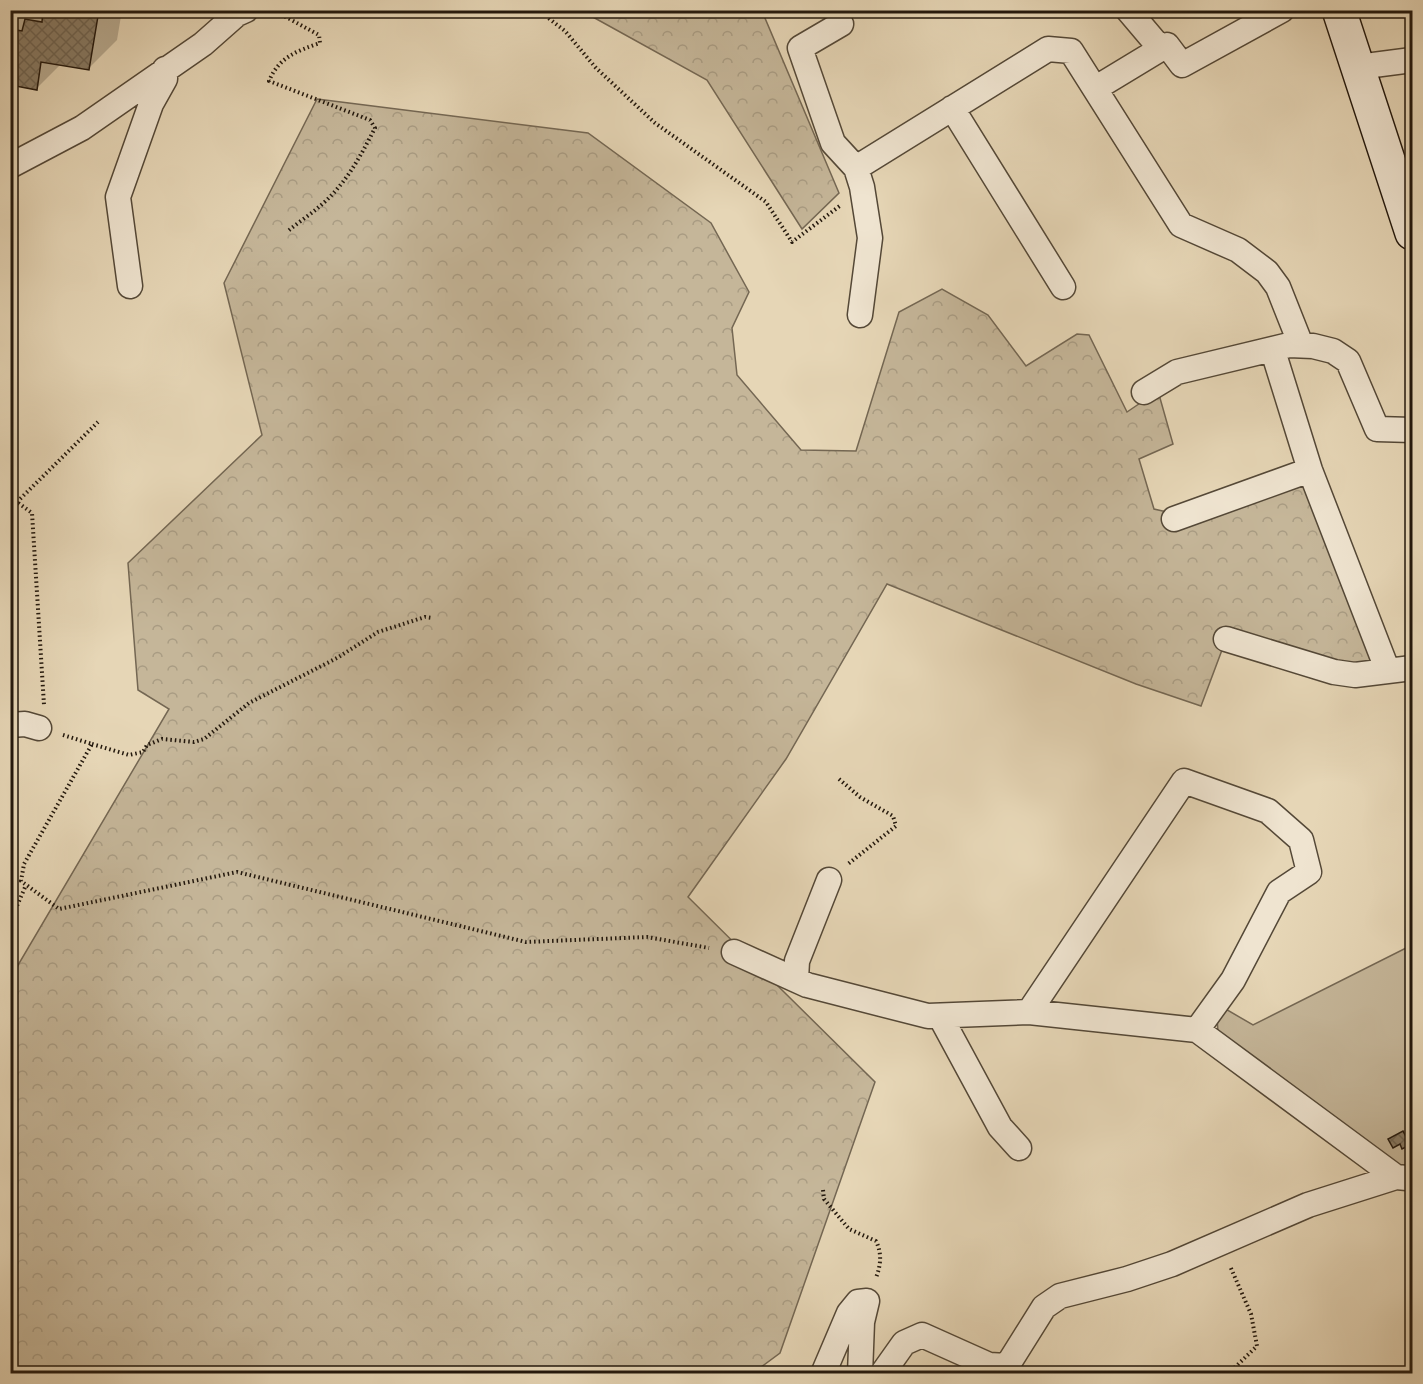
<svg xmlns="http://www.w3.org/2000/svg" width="1423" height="1384" font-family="Vollkorn,serif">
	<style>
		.forest { fill: url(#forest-crowns); stroke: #746753; stroke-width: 1.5 }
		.green { fill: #c5b699; stroke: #746753; stroke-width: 1.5 }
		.shadow { fill: #0003 }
		.building { fill: url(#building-cross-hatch); stroke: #23180d; stroke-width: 1.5 }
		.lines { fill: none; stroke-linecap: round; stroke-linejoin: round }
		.street-casing { stroke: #544837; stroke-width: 27 }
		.secondary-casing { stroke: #23180d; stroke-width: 36 }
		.path { stroke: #23180d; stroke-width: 4; stroke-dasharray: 1.5 3; stroke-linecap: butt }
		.street { stroke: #efe4d0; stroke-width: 24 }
		.secondary { stroke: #efe4d0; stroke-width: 33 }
	</style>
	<defs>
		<pattern id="forest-crowns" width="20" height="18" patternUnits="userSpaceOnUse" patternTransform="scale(1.5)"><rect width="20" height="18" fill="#c5b699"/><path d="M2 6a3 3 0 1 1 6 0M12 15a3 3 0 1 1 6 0" fill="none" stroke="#a99c83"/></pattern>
		<pattern id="building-cross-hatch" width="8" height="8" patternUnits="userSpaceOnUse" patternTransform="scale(1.5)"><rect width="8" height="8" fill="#887b65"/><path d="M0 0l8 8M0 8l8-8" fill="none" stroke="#6f6452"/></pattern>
	</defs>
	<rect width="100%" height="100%" fill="#e6d6b6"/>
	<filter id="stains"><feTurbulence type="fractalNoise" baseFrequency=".00333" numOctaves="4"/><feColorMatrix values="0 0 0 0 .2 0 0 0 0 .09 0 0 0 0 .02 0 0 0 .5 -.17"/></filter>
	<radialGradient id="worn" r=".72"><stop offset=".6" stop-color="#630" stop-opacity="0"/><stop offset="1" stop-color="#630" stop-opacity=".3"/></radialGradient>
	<path class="forest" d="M582 11H762L839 193 802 229 707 80Z
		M317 99 588 133 711 223 749 292 732 328 737 375 801 450 856 451 899 312 942 289 988 315 1026 366 1077 334 1089 335 1127 412 1158 391 1173 444 1139 459 1154 509 1167 512 1300 486 1310 489 1374 665 1355 668 1228 634 1201 706 1136 684 887 584 786 759 688 897 875 1082 780 1353 753 1373 11 1374V977L169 709 138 690 128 563 262 435 224 283Z"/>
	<path class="green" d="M1412 945V1168L1399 1170 1218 1032 1217 1017 1224 1008 1253 1025Z"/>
	<path class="shadow" d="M10 10H122L117 40 88 69 61 64 37 88 10 84Z
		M1408 1128 1412 1137 1409 1144 1390 1139Z"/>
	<path class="building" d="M43 10H99L89 70 41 62 37 90 10 85V29L22 31 25 19 42 22Z
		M1403 1131 1410 1145 1402 1149 1400 1144 1393 1148 1388 1139Z"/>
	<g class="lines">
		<g class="street-casing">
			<path id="street" d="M1128 10 1161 49
				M841 24 800 48 833 143 856 168 862 187 870 238 860 315
				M1358 67 1412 60
				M1096 88 1167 45 1182 65 1282 10
				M952 108 1063 287
				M10 166 82 128 203 44 237 14 246 10
				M856 168 1048 49 1071 51 1181 225 1238 250 1267 272 1278 287 1301 345
				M130 286 118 197 151 104 165 79V69
				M1273 351 1310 470 1387 669
				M1144 392 1177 372 1289 345 1313 346 1333 351 1348 361 1377 429 1412 430
				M1174 519 1310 470
				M1226 639 1334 672 1355 675 1412 668
				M10 725 25 724 39 728
				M734 952 807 985 928 1016 1029 1012 1197 1030 1396 1177
				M796 979 797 961 829 880
				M1029 1012 1184 781 1268 811 1301 840 1309 872 1279 892 1233 980 1197 1030
				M940 1016 1000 1127 1019 1148
				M823 1374 849 1313 858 1302 867 1301 862 1322 860 1374
				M882 1374 904 1343 922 1335 989 1365 1007 1366 1044 1307 1060 1296 1127 1279 1172 1264 1308 1205 1396 1177 1407 1178"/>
		</g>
		<g class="secondary-casing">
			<path id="secondary" d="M1339 10 1412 233"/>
		</g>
		<path class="path" d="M273 10 319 35 320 43C297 51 279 57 269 81L370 120 375 128C360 157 346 184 320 206 310 215 297 223 287 232
			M461 10C471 20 488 16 500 10
			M538 10 565 31 596 68 655 123 766 202 792 242 841 205
			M17 502 98 422
			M10 504 17 502 32 513 44 705
			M63 735 92 744 24 864 21 881 59 909 237 872 526 942 647 937 709 948
			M92 744 129 755 143 752 147 745 162 739 194 742 204 739 249 703 337 658 378 632 425 617 432 618
			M839 779 860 797 893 816 896 826 848 864
			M10 922 26 885
			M823 1190 824 1199 849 1229 876 1241C882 1254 881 1264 876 1278
			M1035 1370 1065 1374
			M1228 1374 1257 1346 1251 1314 1230 1266"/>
		<use href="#street" class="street"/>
		<use href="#secondary" class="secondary"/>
	</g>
	<rect width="1423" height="1384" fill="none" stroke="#e6d6b6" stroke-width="36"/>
	<rect x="12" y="12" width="1399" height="1360" fill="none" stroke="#23180d" stroke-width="3"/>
	<rect x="18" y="18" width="1387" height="1348" fill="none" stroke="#23180d" stroke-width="1.5"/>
	<rect width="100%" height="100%" filter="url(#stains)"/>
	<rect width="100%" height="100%" fill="url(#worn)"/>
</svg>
